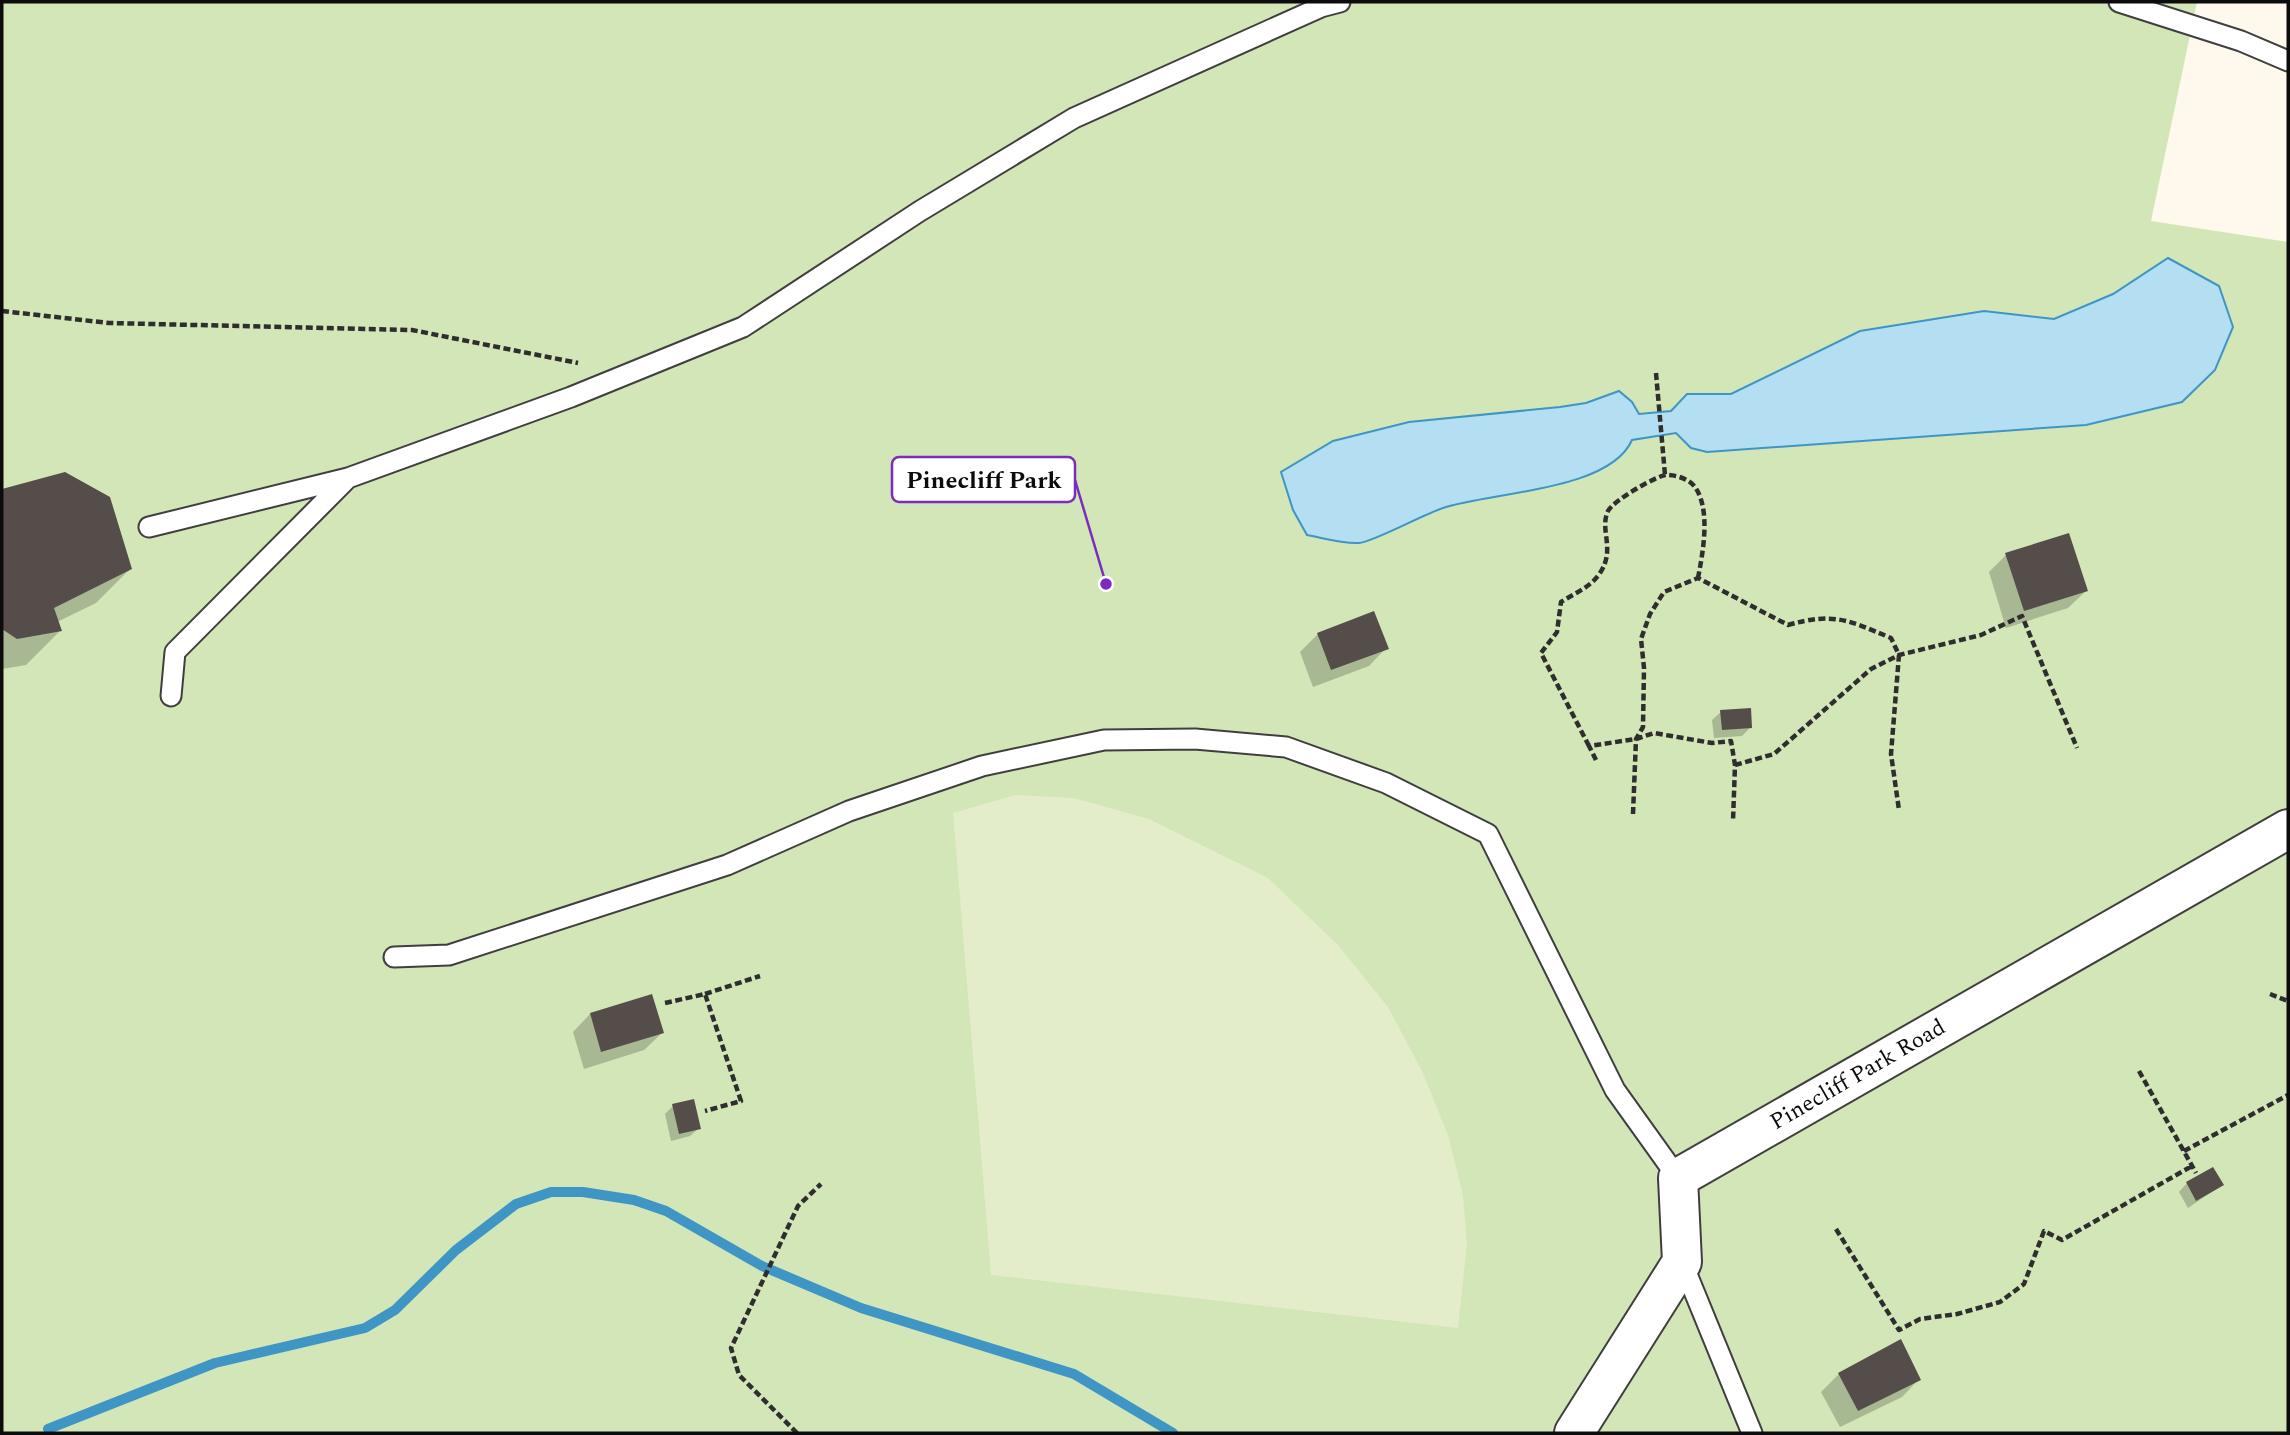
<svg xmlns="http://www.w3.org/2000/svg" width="2290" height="1435" font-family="Spectral,serif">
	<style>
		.green { fill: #d2e6b8 }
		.pitch { fill: #e3edc9 }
		.water { fill: #b4def2; stroke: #3f95c4; stroke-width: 2 }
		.shadow { fill: #0003 }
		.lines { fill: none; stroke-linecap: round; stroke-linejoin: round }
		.stream { stroke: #3f95c4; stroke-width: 10 }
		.building { fill: #544d49 }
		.lane-casing { stroke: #3f3f3f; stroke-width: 23 }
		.street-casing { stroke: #3f3f3f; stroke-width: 42 }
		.path { stroke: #2e2e2e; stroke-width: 4.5; stroke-dasharray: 7 3.5; stroke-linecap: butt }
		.lane { stroke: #fff; stroke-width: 19 }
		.street { stroke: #fff; stroke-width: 38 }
		.labels { text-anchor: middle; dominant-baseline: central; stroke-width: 7; stroke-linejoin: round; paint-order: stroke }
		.street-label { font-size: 23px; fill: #0c0c0c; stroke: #fff }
		.leader { fill: none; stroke: #7b2cbf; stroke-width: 2.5 }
		.callout-dot { fill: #7b2cbf; stroke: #fff; stroke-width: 2.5 }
		.callout { fill: #fff; stroke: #7b2cbf; stroke-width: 2.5 }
		.callout-label { font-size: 24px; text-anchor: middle; font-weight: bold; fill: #0c0c0c }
	</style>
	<rect width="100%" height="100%" fill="#fef9ec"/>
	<path class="green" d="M2 2H2197L2151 221 2288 242V1430L2283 1433H2Z"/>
	<path class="pitch" d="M1015 795 1074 798 1149 819 1268 878 1338 945 1388 1007 1422 1071 1448 1135 1463 1196 1467 1243 1458 1328 991 1275 953 813Z"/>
	<path class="water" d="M2168 258 2219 286 2233 327 2215 370 2182 402 2086 425 1707 452 1691 448 1676 433 1632 440C1610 491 1491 492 1443 508 1424 514 1373 542 1359 543 1343 544 1323 538 1307 535L1293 510 1281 472 1333 441 1409 422 1560 407 1586 403 1619 391 1632 402 1639 414 1671 411 1687 394H1731L1860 331 1984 311 2054 319 2113 294Z"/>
	<path class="shadow" d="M64 474 130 569 96 603 57 622 60 631 26 665 2 669V490Z
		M2006 555 2086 591 2068 608 2006 628 1989 572Z
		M1318 634 1386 648 1369 666 1313 687 1300 652Z
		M1721 712 1750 728 1742 736 1714 738 1712 720Z
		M590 1014 662 1033 644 1050 584 1069 573 1032Z
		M673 1106 699 1128 690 1136 671 1141 665 1114Z
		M2187 1183 2222 1185 2188 1208 2179 1192Z
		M1839 1374 1919 1379 1902 1397 1840 1427 1821 1392Z"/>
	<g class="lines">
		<path class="stream" d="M48 1429 215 1363 365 1328 395 1310 456 1250 516 1204 551 1192H583L634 1200 666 1211 762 1266 861 1308 1074 1374 1173 1433"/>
	</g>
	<path class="building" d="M65 472 110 497 132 569 54 608 62 631 17 639 2 629V489Z
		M2069 533 2088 591 2024 611 2005 553Z
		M1374 611 1389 649 1331 670 1317 633Z
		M1751 708 1752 728 1722 730 1720 710Z
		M652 994 664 1033 601 1052 590 1013Z
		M694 1099 701 1129 679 1134 672 1104Z
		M2213 1167 2224 1185 2196 1201 2186 1182Z
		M1901 1339 1921 1380 1858 1411 1838 1373Z"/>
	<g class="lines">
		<g class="lane-casing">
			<path id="lane" d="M2119 2 2241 41 2288 61
				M149 527 348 478 571 397 743 327 920 211 1074 118 1321 7 1340 2
				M171 696 175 652 348 478
				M394 957 449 955 727 865 849 811 982 766 1104 740 1195 739 1286 747 1386 783 1488 834 1615 1090 1678 1178
				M1682 1262 1752 1433"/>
		</g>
		<g class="street-casing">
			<path id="street" d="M1574 1433 1682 1262 1678 1178 2288 829"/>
		</g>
		<path class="path" d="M2 311 109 323 412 330 578 363
			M1656 373 1665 475
			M1589 746 1541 653 1557 632 1561 602C1575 593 1591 587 1600 573 1616 549 1599 530 1608 511 1614 500 1656 476 1666 475 1677 475 1689 479 1695 487 1711 510 1703 552 1698 578
			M1596 760 1589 746 1636 739 1654 733 1712 743 1731 741 1735 765 1733 821
			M1735 765 1774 754 1871 669 1899 655 1981 635 2022 616 2077 748
			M1633 814 1636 739 1643 727 1644 668 1641 639 1650 614 1664 592 1698 578 1788 625C1834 612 1848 620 1891 638L1899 655 1891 754 1899 810
			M705 994 760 976
			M2270 994 2288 1001
			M665 1003 705 994 741 1101 705 1111
			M2139 1071 2196 1173
			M2184 1151 2288 1095
			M1836 1229 1899 1330 1920 1319 1957 1314 2000 1302 2024 1284 2044 1231 2062 1240 2192 1166
			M797 1433 739 1375 731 1348 798 1206 821 1184"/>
		<use href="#lane" class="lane"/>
		<use href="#street" class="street"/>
	</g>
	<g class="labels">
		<g class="street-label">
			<text transform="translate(1858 1075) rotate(-30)">Pinecliff Park Road</text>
		</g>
	</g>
	<path class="leader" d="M1106 584L1075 480"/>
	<circle class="callout-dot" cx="1106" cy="584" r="7"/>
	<rect class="callout" x="892" y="457" width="183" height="45" rx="7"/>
	<g class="callout-label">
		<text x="984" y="488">Pinecliff Park</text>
	</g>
	<rect width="2290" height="1435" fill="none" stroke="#0c0c0c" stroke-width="7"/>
</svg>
